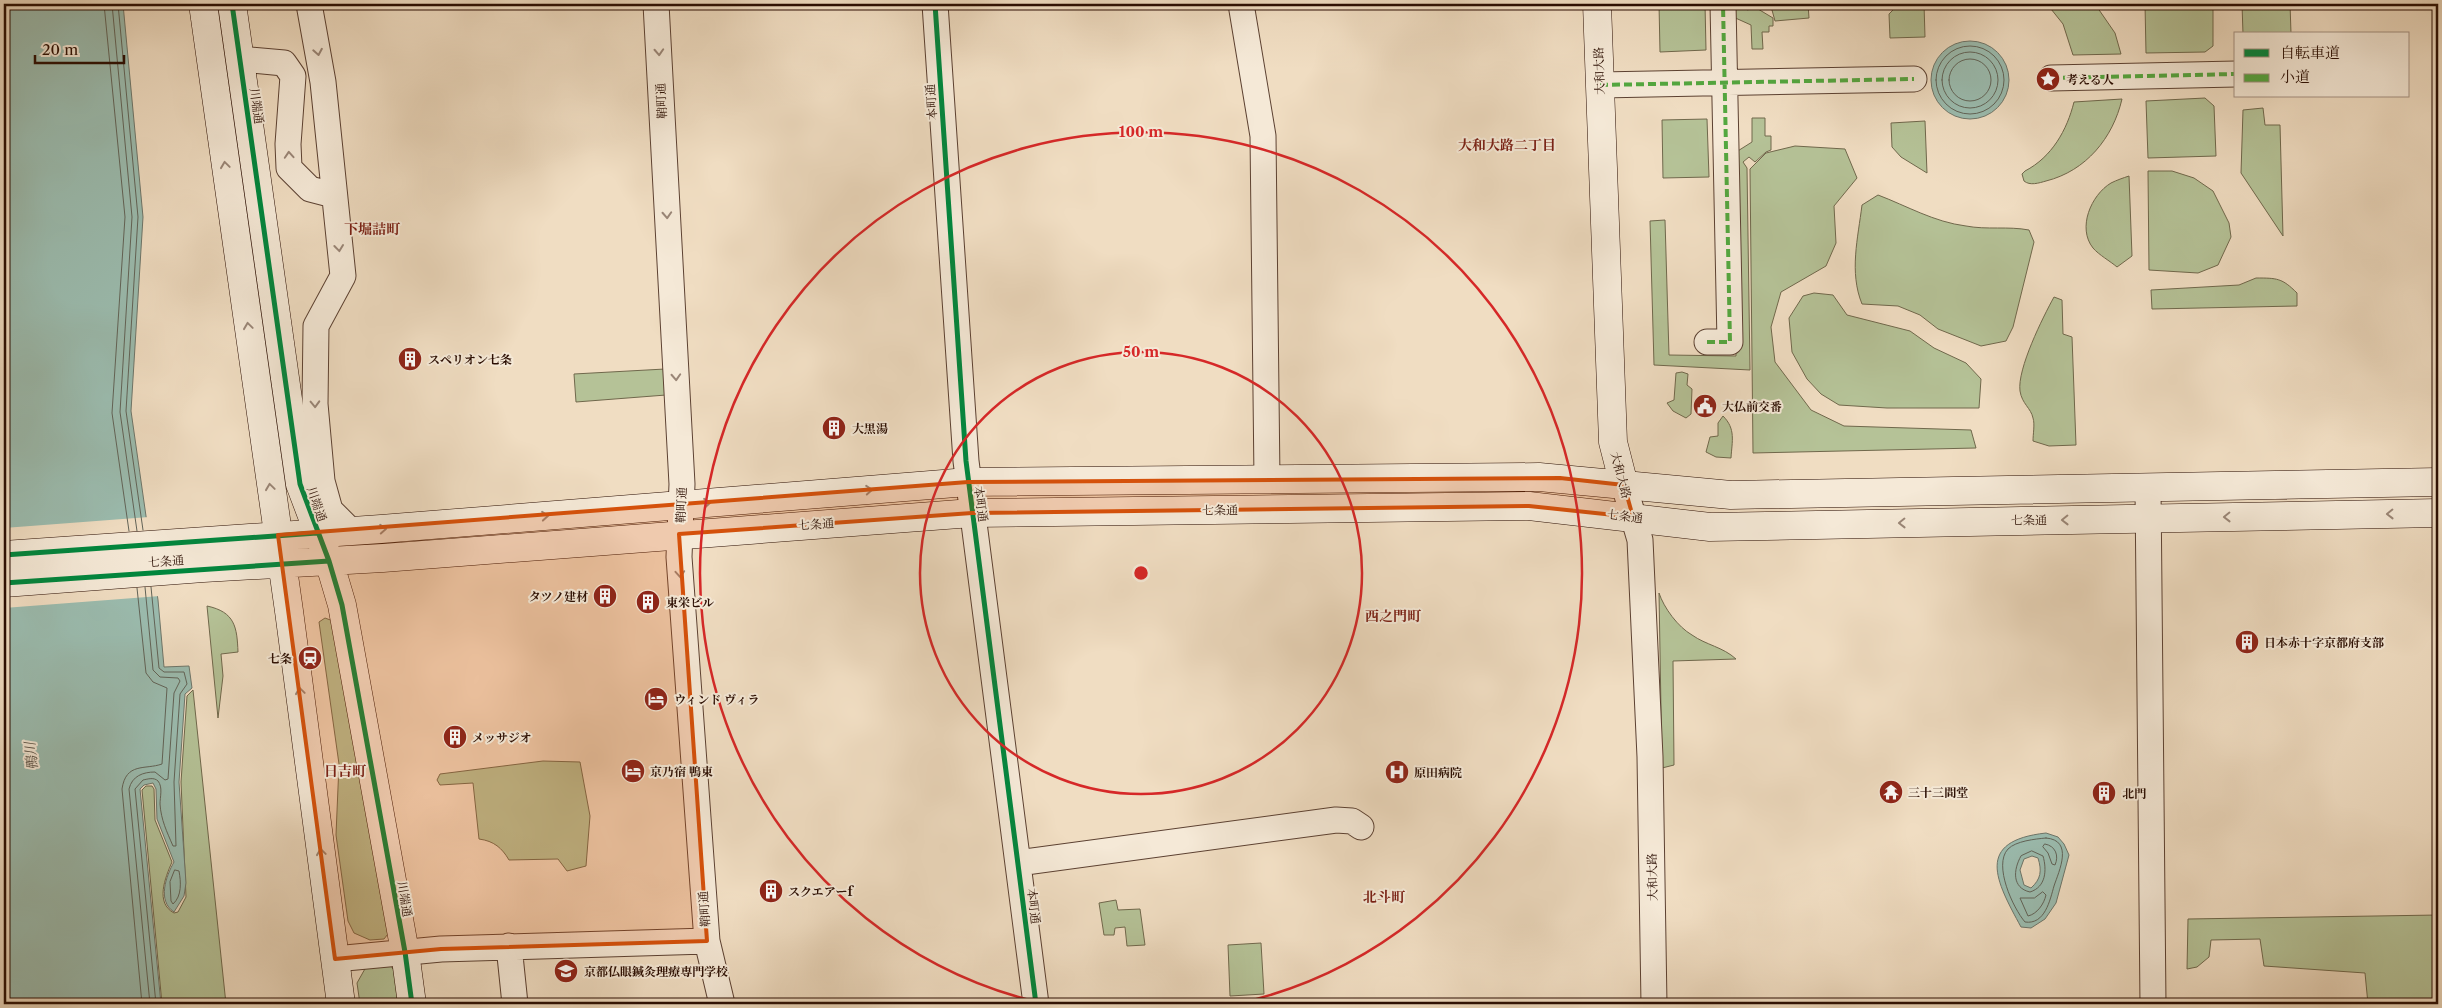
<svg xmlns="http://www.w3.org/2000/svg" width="2442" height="1008" font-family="'Libre Caslon Text','Noto Serif JP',serif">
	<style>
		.green { fill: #b5c297; stroke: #70684c }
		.water { fill: #9bbcaf; stroke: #6e766a; fill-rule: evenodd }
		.pier { fill: #f0ddc2 }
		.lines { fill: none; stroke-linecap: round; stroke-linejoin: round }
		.shore { stroke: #626458; stroke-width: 1 }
		.street-casing { stroke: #5c4132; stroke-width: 27 }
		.secondary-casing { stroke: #2a0d02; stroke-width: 29 }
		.street { stroke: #f5e9d7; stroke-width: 25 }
		.secondary { stroke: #f5e9d7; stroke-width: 28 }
		.quiet { stroke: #53a840; stroke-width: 4; stroke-dasharray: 8 4; stroke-linecap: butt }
		.cycleway-casing { stroke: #f5e9d7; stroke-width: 8 }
		.cycleway { stroke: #00873e; stroke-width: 5 }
		.oneway { stroke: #9a8677 }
		.marked { fill: #d5510b; fill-opacity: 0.2; stroke: #d5510b; stroke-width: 4; stroke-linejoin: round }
		.ring { fill: none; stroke: #d62828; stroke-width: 2.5 }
		.labels { text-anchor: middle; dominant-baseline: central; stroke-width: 4; stroke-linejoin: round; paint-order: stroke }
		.street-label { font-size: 12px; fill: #2a0d02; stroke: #f5e9d7 }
		.poi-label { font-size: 12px; font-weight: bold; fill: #2a0d02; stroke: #f5e9d7; text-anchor: start }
		.neighbourhood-label { font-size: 14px; font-weight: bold; fill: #7a1f14; stroke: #f5e9d7 }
		.water-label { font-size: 14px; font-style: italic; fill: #524a3f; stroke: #f5e9d7 }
		.centre { fill: #d62828; stroke: #f5e9d7; stroke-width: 2.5 }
		.ring-label { font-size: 15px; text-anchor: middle; font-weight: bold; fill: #d62828; stroke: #f5e9d7; stroke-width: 4; stroke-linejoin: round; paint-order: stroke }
	</style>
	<rect width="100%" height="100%" fill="#f0ddc2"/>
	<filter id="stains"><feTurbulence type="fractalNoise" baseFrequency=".004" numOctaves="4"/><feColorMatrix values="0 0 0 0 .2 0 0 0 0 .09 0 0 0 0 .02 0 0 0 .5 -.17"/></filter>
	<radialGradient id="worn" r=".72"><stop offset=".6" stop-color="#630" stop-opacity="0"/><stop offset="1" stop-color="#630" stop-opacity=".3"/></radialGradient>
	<path class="green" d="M1659 4H1705L1706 50 1660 52Z
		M1731 4H1742L1743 8 1748 10 1753 6 1773 18V26H1769V32H1762L1763 49H1752L1751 25 1731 16Z
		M1763 4H1808L1809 18 1775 21 1772 10Z
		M1899 4H1924L1925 37 1890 38 1889 14Z
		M2047 4H2095L2115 33 2121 54 2073 55 2063 24Z
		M2145 4H2213V46L2205 52 2146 53Z
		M2242 4H2290L2291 33 2243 34Z
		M2205 98 2214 106 2216 156 2148 158 2146 101Z
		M2122 99C2113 138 2086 171 2046 181 2039 183 2030 186 2024 181L2022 174 2025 171C2052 157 2067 130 2074 102Z
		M2263 108 2265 125H2280L2283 236 2241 173 2243 110Z
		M1752 118H1765V136H1771V150L1766 152 1755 162 1749 157 1743 162 1747 168 1750 370 1654 365 1650 221 1665 220 1669 355 1736 356 1733 154 1752 142Z
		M1707 119 1709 177 1663 178 1662 120Z
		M1925 121 1927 173 1901 157 1892 147 1891 123Z
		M1795 146 1845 149 1857 178 1834 206 1836 243 1826 266 1781 292 1771 327 1775 362 1811 410 1844 426 1971 430 1976 448 1753 453 1750 169 1766 153Z
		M2148 171H2172L2194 178 2213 191 2229 223 2231 237 2218 265 2198 273 2149 270Z
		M2129 176 2132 256 2117 267C2110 261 2099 255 2093 248 2077 228 2091 195 2111 183 2117 180 2123 178 2129 176Z
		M1878 195C1907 206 1934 222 1966 226 1987 230 2008 226 2029 230L2034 242 2013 327 2006 341 1981 346 1938 329 1920 315 1898 306 1862 304C1849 272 1858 238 1862 205Z
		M2256 278C2277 278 2282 278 2297 293V306L2152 309 2151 290 2239 285Z
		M1814 293 1833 295 1847 315 1910 331 1934 348 1966 363 1981 379 1979 408H1887L1839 405 1821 394 1807 379 1792 352 1789 318 1803 296Z
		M2054 297 2062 300 2063 334 2072 337 2076 445 2049 446 2033 441C2033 434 2035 424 2033 418 2031 408 2022 404 2020 391 2017 369 2043 317 2054 297Z
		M665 369 666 395 576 402 574 374Z
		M1682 372 1688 374 1687 385 1692 389 1691 414 1686 418 1673 411 1667 403 1674 400 1676 373Z
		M1723 416C1736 429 1732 441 1731 458L1716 457 1706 452 1710 437 1718 436V423Z
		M1659 593C1664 608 1678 627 1692 635 1706 645 1723 647 1736 659L1673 661 1674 765 1662 768Z
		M207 606C235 612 237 627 238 652L221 654 223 676 218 718Z
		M325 618 333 621 391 930 384 939 370 940 354 933 348 921 336 835 339 764 319 622Z
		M193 690 226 1004H162L142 790 146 786H152L154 789 155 820 172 862C165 878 155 903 174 913L178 912 186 897 181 782 187 696Z
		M543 761 580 762 590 816 586 866 567 871 558 859 509 860C502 848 494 841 479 839L473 783 440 785 437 780 440 774Z
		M1116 900 1118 910 1140 909 1145 945 1127 946 1125 927 1115 928 1114 935H1104L1099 903Z
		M2438 915V1004H2368L2365 973 2264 966 2260 939 2211 940 2209 957 2197 967 2187 969 2188 919Z
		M1261 943 1264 994 1230 996 1228 945Z
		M391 966 396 973 400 1004H360L357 983 366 967Z
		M2207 1002 2316 1004H2206Z"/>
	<path class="water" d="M4 4H123L143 217 131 411 158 600 164 667 189 666 192 688 185 694 179 782 186 883 184 896 174 912C157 901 166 876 174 862L157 819 156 789 153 783 144 785 140 789 161 1004H4Z
		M1931 80a39 39 0 1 1 78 0a39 39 0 1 1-78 0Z
		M2046 833 2058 837 2064 844 2069 855 2056 903 2045 919 2031 928 2021 927C1996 881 1974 841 2046 833ZM2032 856 2038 858C2042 871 2041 879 2031 888L2024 885 2020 870 2024 859Z"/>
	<path class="pier" d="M149 517 160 596 4 608V528Z"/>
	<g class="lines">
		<path class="shore" d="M104 4 125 217 112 413 129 531
			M112 4 132 217 120 412 137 531
			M118 4 138 217 126 411 143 530
			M1936 80a34 34 0 1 1 68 0a34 34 0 1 1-68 0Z
			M1942 80a28 28 0 1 1 56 0a28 28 0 1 1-56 0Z
			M1949 80a21 21 0 1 1 42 0a21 21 0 1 1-42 0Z
			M145 587 153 670 160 677 178 678 180 681 174 693 168 779 165 780 155 772C143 772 132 776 129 789L150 1004
			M151 587 159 668 164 672H184L187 684 180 694 174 782 176 846H173C167 832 161 820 160 804 160 797 163 787 158 781 154 777 148 779 143 780L135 789 156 1004
			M137 588 146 673 153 682 167 688 162 764C145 770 126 762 122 789L142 1004
			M2046 838C2074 840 2059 871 2054 886 2050 900 2045 925 2025 922 2013 908 1993 865 2008 849 2016 841 2035 839 2046 838Z
			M2045 844C2056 846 2059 856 2055 865L2052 864 2048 853 2043 847Z
			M2032 851 2043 856C2047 870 2046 887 2030 892 2012 888 2013 870 2021 856Z
			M175 870 179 871C181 882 182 896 173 904L171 901 170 882Z
			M2043 892 2046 895C2044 904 2037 914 2028 916L2020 898H2034Z"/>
		<g class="street-casing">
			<path id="street" d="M309 4 323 82 343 276 316 326 315 404 322 481 330 510 351 531
				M656 4 682 484 679 557 707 941 722 1004
				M935 4 966 461 1036 1004
				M1241 4 1263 136 1267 479
				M240 59 284 63 293 76 288 144 289 168 310 189 333 195
				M2051 78 2236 74
				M1600 85 1914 79
				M1707 342H1730L1723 4
				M1624 485 1640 540 1650 757 1654 1004
				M2148 489 2153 1004
				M1018 863 1336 820 1352 821 1361 827
				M509 946 515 1004
				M335 959 441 949 707 941"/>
		</g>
		<g class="secondary-casing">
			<path id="secondary" d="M203 4 289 611 341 1004
				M232 4 300 484 329 561 342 605 405 952 412 1004
				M1597 4 1613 442 1624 485
				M4 555 381 529 968 482 1539 477 1731 495 2438 482
				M4 583 203 568 383 558 972 513 1529 506 1710 527 2438 513"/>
		</g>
		<use href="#street" class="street"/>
		<use href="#secondary" class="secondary"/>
		<path class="quiet" d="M2051 78 2236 74
			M1600 85 1914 79
			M1707 342H1730L1723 4"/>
		<g class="cycleway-casing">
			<path id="cycleway" d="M232 4 300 484 329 561 342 605 405 952 412 1004
				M935 4 966 461 1036 1004
				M4 555 317 533
				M4 583 329 561"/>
		</g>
		<use href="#cycleway" class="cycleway"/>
	</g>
	<defs><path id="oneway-chevron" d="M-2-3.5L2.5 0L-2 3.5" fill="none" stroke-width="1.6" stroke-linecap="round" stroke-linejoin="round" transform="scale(1.25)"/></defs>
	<g class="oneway">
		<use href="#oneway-chevron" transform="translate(318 52) rotate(80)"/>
		<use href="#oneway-chevron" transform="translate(659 52) rotate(87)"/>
		<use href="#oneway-chevron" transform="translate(289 155) rotate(-94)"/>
		<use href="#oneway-chevron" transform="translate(225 165) rotate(-98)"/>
		<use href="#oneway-chevron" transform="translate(667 215) rotate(87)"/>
		<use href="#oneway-chevron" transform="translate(339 248) rotate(83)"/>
		<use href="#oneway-chevron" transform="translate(248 326) rotate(-98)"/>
		<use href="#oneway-chevron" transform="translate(676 377) rotate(87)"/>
		<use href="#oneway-chevron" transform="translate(315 404) rotate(88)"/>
		<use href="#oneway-chevron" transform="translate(270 487) rotate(-98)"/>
		<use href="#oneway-chevron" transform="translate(869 490) rotate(-4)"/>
		<use href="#oneway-chevron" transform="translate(707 503) rotate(-5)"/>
		<use href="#oneway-chevron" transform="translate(2390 514) rotate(179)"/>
		<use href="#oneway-chevron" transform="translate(545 516) rotate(-5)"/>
		<use href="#oneway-chevron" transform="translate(2227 517) rotate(179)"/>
		<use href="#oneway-chevron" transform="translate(2065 520) rotate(179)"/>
		<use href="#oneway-chevron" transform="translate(1902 523) rotate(179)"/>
		<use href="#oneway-chevron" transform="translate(383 529) rotate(-4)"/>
		<use href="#oneway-chevron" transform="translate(680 574) rotate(86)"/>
		<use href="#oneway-chevron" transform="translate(300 691) rotate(-98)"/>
		<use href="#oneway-chevron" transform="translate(321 852) rotate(-98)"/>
	</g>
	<path class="marked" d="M1560 478 1624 485 1633 517 1529 506 972 513 679 534 707 941 441 949 335 959 278 535 968 482Z"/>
	<g class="ring">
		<circle cx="1141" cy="573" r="221"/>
		<path d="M1046 1004A441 441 0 1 1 1236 1004"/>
	</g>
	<defs>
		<g id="sight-disc" transform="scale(1.25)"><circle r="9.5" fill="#8f2418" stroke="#f5e9d7"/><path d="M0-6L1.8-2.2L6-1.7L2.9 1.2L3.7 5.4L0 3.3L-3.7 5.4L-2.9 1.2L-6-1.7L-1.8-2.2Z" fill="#fff"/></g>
		<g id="building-disc" transform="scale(1.25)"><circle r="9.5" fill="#8f2418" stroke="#f5e9d7"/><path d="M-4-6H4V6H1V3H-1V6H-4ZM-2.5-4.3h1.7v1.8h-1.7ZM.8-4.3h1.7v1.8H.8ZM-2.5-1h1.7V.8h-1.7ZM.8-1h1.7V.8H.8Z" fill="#fff"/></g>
		<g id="civic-disc" transform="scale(1.25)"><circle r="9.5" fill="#8f2418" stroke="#f5e9d7"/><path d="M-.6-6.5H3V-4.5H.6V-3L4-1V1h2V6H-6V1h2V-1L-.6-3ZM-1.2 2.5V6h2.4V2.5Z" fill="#fff"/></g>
		<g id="station-disc" transform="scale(1.25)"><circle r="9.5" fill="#8f2418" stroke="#f5e9d7"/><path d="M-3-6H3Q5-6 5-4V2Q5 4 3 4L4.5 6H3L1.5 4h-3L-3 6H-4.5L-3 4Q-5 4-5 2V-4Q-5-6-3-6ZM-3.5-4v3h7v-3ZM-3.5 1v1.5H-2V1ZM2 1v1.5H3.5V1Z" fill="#fff"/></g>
		<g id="hotel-disc" transform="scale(1.25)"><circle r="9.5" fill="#8f2418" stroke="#f5e9d7"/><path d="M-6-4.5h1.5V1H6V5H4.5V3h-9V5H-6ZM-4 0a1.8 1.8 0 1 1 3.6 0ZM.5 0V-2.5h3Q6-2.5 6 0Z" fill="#fff"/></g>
		<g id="hospital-disc" transform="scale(1.25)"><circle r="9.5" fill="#8f2418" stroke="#f5e9d7"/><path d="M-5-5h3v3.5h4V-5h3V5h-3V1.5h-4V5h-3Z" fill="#fff"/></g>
		<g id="temple-disc" transform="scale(1.25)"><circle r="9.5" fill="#8f2418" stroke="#f5e9d7"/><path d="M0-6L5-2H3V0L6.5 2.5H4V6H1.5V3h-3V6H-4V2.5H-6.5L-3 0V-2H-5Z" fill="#fff"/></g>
		<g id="university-disc" transform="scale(1.25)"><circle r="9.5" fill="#8f2418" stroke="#f5e9d7"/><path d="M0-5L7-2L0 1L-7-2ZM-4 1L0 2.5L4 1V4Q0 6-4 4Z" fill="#fff"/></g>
	</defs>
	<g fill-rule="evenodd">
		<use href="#sight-disc" x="2048" y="79"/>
		<use href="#building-disc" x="410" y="359"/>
		<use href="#civic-disc" x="1705" y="406"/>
		<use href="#building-disc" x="834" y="428"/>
		<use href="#building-disc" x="605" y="596"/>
		<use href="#building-disc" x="648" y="602"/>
		<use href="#building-disc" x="2247" y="642"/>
		<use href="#station-disc" x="310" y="658"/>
		<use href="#hotel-disc" x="656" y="699"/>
		<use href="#building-disc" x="455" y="737"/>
		<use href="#hotel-disc" x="633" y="771"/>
		<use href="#hospital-disc" x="1397" y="772"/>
		<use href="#temple-disc" x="1891" y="792"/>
		<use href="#building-disc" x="2104" y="793"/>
		<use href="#building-disc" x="771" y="891"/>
		<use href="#university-disc" x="566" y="971"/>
	</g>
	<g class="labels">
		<g class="street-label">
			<text transform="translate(1599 71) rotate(-92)">大和大路</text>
			<text transform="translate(661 101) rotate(-93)">鞘町通</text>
			<text transform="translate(931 102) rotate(-94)">本町通</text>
			<text transform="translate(257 106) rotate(82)">川端通</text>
			<text transform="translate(1621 475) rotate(75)">大和大路</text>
			<text transform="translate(317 504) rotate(71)">川端通</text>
			<text transform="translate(981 504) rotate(82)">本町通</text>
			<text transform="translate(681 505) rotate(-88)">鞘町通</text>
			<text transform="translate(1220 510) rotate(-1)">七条通</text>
			<text transform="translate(1625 516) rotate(7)">七条通</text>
			<text transform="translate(2029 520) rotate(-1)">七条通</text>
			<text transform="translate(816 524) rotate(-4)">七条通</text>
			<text transform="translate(166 561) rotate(-4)">七条通</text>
			<text transform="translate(1652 877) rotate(-91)">大和大路</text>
			<text transform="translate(405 899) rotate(80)">川端通</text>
			<text transform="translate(1034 906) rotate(83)">本町通</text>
			<text transform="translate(704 909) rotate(-94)">鞘町通</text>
		</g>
		<g class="poi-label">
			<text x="2066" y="79">考える人</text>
			<text x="428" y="359">スペリオン七条</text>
			<text x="1722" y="406">大仏前交番</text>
			<text x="852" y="428">大黒湯</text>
			<text x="588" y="596" text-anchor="end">タツノ建材</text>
			<text x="666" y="602">東栄ビル</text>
			<text x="2264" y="642">日本赤十字京都府支部</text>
			<text x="292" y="658" text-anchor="end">七条</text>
			<text x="674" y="699">ウィンド ヴィラ</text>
			<text x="472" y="737">メッサジオ</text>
			<text x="650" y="771">京乃宿 鴨東</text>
			<text x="1414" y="772">原田病院</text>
			<text x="1908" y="792">三十三間堂</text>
			<text x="2122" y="793">北門</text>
			<text x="788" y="891">スクエアーf</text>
			<text x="584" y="971">京都仏眼鍼灸理療専門学校</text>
		</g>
		<g class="neighbourhood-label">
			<text x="1507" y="145">大和大路二丁目</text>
			<text x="372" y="229">下堀詰町</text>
			<text x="1393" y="616">西之門町</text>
			<text x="345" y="771">日吉町</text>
			<text x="1384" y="897">北斗町</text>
		</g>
		<g class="water-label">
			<text transform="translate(31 756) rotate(-96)">鴨川</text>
		</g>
	</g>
	<circle cx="1141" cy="573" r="8" class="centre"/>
	<g class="ring-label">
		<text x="1141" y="137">100 m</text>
		<text x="1141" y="357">50 m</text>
	</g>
	<rect width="2442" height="1008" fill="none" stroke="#f0ddc2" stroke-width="20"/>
	<rect x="5" y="5" width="2432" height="998" fill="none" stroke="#2a0d02" stroke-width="2.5"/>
	<rect x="10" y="10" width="2422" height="988" fill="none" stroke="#2a0d02"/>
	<rect x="2234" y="32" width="175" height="65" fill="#f5e9d7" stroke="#a49182"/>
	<rect x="2244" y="49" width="25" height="8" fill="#00873e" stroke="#a49182"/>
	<text x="2280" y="58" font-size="15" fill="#2a0d02">自転車道</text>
	<rect x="2244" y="74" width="25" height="8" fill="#53a840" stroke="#a49182"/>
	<text x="2280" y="82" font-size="15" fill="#2a0d02">小道</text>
	<path d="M35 55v8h89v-8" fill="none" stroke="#2a0d02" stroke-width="2.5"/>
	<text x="42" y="55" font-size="15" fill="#2a0d02" stroke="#f5e9d7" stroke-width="4" paint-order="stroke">20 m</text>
	<rect width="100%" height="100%" filter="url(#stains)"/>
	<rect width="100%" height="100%" fill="url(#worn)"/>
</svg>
